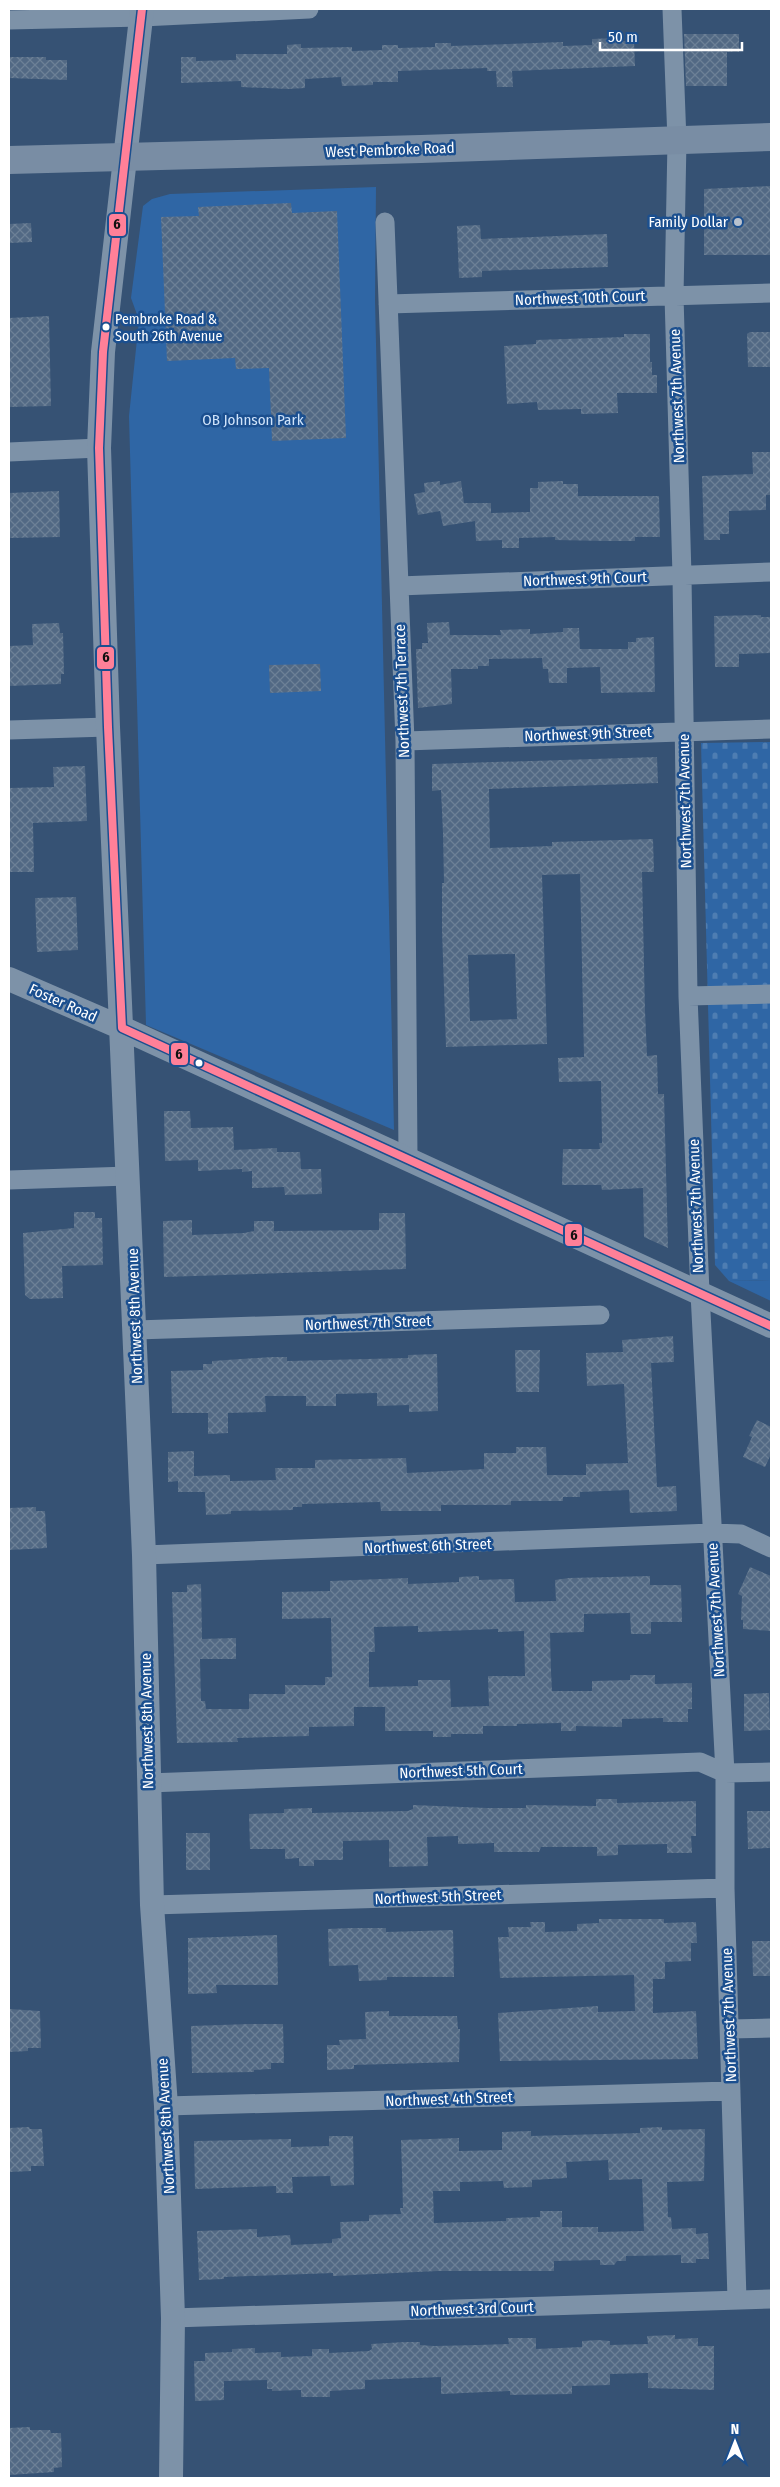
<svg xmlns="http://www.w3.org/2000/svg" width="780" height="2487" font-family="'Fira Sans Condensed',sans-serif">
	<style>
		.cemetery { fill: url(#cemetery-stones) }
		.park { fill: #2f66a5 }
		.building { fill: url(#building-cross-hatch); fill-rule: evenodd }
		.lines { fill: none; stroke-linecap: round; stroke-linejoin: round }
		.minor { stroke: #7d92a8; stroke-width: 19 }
		.tertiary { stroke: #7d92a8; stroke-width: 24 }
		.secondary { stroke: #798da4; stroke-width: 28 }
		.bus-1-casing { stroke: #1b4f8f; stroke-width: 11 }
		.bus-1 { stroke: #ff8098; stroke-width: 8 }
		.poi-dot { fill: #b9c2ce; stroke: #1b4f8f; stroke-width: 2 }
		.bus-dot { fill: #fff; stroke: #1b4f8f; stroke-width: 2 }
		.labels { text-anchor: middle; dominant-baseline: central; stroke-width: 5; stroke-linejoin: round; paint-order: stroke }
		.bus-label { font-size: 14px; fill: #fff; stroke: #1b4f8f; text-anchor: start }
		.street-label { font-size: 15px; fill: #fff; stroke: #1b4f8f }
		.poi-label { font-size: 15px; fill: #fff; stroke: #1b4f8f; text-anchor: end }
		.park-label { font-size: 15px; fill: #cfe3fa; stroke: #1b4f8f }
		.line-badge { stroke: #1b4f8f; stroke-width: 2 }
		.pale-badge-label { font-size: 14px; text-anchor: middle; font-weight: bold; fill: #111 }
	</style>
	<defs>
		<pattern id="cemetery-stones" width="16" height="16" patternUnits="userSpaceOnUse" patternTransform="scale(1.25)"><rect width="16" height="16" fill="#2f66a5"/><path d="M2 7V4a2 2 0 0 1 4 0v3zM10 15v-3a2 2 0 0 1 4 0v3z" fill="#4e7db2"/></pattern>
		<pattern id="building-cross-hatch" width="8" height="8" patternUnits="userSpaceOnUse" patternTransform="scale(1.25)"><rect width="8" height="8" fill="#526984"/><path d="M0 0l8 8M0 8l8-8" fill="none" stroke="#6c8096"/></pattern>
	</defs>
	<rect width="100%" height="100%" fill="#365274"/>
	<path class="cemetery" d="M771 742V1280L729 1281 715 1265 701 743Z"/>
	<path class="park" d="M376 187 375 300 394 1130 146 1025 129 416 139 320 131 298 143 206 152 199 170 194Z
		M771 1280V1301L729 1281Z"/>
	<path class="building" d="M684 34H739V52H727V86H686Z
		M616 38V41H634L635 66 512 71 513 87H497L496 71H487V68L398 71V82H373V85L342 86 341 77 305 79V88L288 89 241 87V81L181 83V57H196V61L236 60V54H287V45L301 44V48L352 47V51L382 50V45H398V48L435 47V43H451V46L563 42V46L592 45V39Z
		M9 57H46V60H67V80L9 78Z
		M771 186V255H704V189Z
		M291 203 292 213 337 211 346 438 272 441 269 368 236 369 235 358 167 361 161 217 199 216 198 207Z
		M31 223 32 242 9 243V224Z
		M480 225 481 239 607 234 608 267 482 271V277L459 278 457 226Z
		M49 316 51 406 9 407V318Z
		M750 332H771V367H748L747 334Z
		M624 334H650V362H652V375H657V393H617L618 413 581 414V409L538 410 537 402 507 404 504 346 536 344V340L624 337Z
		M752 452H771V495H766V510L729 511V534H720V540H704L702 476 753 474Z
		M440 481V485L461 481 464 503H491V513L530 512V488H538V482L563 481V484H578V496H659L660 537H635V541H608L555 540V537L519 538V548H502V540L476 541 475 521 443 526 440 511 418 515 414 494 425 492 424 483Z
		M59 491 60 537 9 538V493Z
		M761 615V617H770L771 653 739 654V667H715L714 616Z
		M449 622 450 635H501L500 630 530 629V634L563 632V628H579L580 649H628V642H636V638L654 637 655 692 601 693 600 667 567 668V683H549L548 669H543L542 658 489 659V666H478V669H451L452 704 418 708 416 649H422V643H428L427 623Z
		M59 623 60 633H63L64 674H61V684L9 686V646L33 645 32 624Z
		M320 664 321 691 270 693 269 665Z
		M657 757 658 783 489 789 490 848 552 846V842L653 839 654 872H642L645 1011 647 1056 657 1055 658 1094H664L668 1248 644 1237 643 1188 602 1190 601 1185H562L563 1149H600L599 1143H602L601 1081 559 1082 558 1058 584 1057 580 874 542 875 547 1044 446 1047 442 930V883H444L443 833 441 790 432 791V764ZM515 954 517 1019 470 1021 468 955Z
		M85 766 87 821 33 823 34 872H9V788L54 787 53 767Z
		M76 897 78 950 37 952 35 898Z
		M164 1111H190L191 1128 233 1127 234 1150 277 1148V1152H300L301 1169H321L322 1194 285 1195 284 1187 252 1188V1171L242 1172V1169L198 1171V1160L165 1161Z
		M74 1212H95V1218H102L103 1265 62 1266 63 1298 30 1299 25 1295 23 1233 74 1228Z
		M379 1213H405L406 1269 164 1277 163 1221 192 1220V1235L244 1233 254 1231V1221H274V1231L379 1230Z
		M673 1336 674 1362 651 1363 657 1487 676 1486 677 1511 630 1513 629 1490 580 1492V1497H563V1501H511V1505H441V1511H381L380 1502 302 1504V1507H293V1510L231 1511V1514L206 1515 205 1492H178V1481L168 1482V1452L194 1451V1476L230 1475V1481L276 1480 275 1468H315V1460L406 1458 407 1473 484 1469V1453H516V1447H546L547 1475H586V1464L628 1463 624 1384 587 1386 586 1353 623 1352 622 1340Z
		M515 1350H540L539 1392H516Z
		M437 1354 438 1411 409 1412V1405L377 1406V1393L336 1394V1406H306V1396H265L266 1412 228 1413V1433L208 1434V1413H172L171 1371 203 1370V1364H212V1361L272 1357H287V1361L408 1358V1355Z
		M757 1420 771 1427V1454L765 1467 743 1457 752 1437 749 1436Z
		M36 1507V1511H45L47 1548 9 1550V1508Z
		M750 1567 771 1576V1631L743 1629V1620H741L742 1596 738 1594Z
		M479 1576V1580L514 1579 515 1602 556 1601 555 1580 569 1578 650 1576V1585H681L682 1622H651V1634H631L630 1613 584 1614V1632L550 1633 551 1672 552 1691H592V1681L630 1680V1675H655V1684L692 1683V1709H688V1722H663V1718L622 1719V1727L576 1726V1731H561V1723L517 1724V1726H483V1734H451V1737H433V1731H385V1707H354V1726L309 1727V1736L237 1738 238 1742 177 1743 172 1592H187V1585L201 1584 202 1639 236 1638V1659H200L201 1701H205L206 1709H249V1694H285V1685H325V1677H332L331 1618 282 1619V1592L330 1591V1581L408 1578V1584L459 1582V1577ZM418 1626V1632L498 1629V1632L524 1631 525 1676H488L489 1706 451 1707 450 1680H418V1686L369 1687V1652H375L374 1627Z
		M769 1693 770 1730 744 1731V1694Z
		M596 1799H617V1803L696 1801V1836H691L692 1853H667V1844L618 1845V1855L597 1856V1847H541L539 1852H494V1843L458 1844V1836L427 1837 428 1866 389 1867V1840L343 1841V1860H314V1866H299V1858L285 1859V1849H250L249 1814 284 1813V1809L312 1808V1813L408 1811 413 1809V1805L487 1808H526V1805L596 1806Z
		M747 1811H771L770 1848 748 1849Z
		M186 1833H210V1870H186Z
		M599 1919H664V1923L696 1922 697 1943H691V1961L665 1962V1979H653V2013L696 2011 698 2059 500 2061 498 2013 598 2006V2012L635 2011 634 1975 500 1978 498 1937H509L508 1927H531L530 1922H545V1932L577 1931V1924L599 1923Z
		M351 1928H386V1932L453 1930 454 1977H387V1980L359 1981 358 1965 329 1966 328 1929Z
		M277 1935 278 1985H216L217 1993 188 1994V1938Z
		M752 1941H771V1976H753Z
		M9 2009 40 2011 41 2048H28V2051L9 2052Z
		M389 2011V2016H457L458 2029H460L459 2062 354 2065V2069L327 2070V2045H340L339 2040 366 2039 365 2012Z
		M250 2024H283L284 2063H271V2069L254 2070V2072L192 2073 191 2026Z
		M29 2127 30 2129H42L44 2166H31V2171L9 2172V2128Z
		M662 2127V2130L705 2129 704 2181 667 2182 668 2217H671L672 2229 696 2228V2234L708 2233 709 2259H696V2263H681V2255L626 2256V2261H617L614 2265H600V2260L554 2261V2271H438L333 2276V2273L224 2277V2279L199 2280 197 2231 257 2229V2237L290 2235 291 2245 332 2243V2239L341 2238 340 2222 369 2221V2215L401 2214 400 2208H403L401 2140 459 2138V2151L502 2150V2132L531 2131V2136L640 2133V2128ZM608 2160 609 2180 642 2179 644 2231 598 2232V2227H562V2211H540V2217L506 2218V2221L434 2223 433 2191H460V2182L503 2181 504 2188 532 2187V2180L567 2178 566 2162Z
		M329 2136H353L354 2185 331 2186 330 2176 292 2177 293 2193H276V2186L195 2189 194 2141 291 2139V2147L329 2146Z
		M675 2335V2339L698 2338V2346H714V2390L648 2388V2373L610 2374V2385L572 2386V2394L510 2395V2391L441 2394V2377L365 2380V2389L330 2391V2397H301V2390L272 2391V2389H267V2380L224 2381V2400L195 2401 194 2361H205V2353L232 2352V2349L255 2348V2353L281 2352V2357L312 2356V2349H329V2353L369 2351 372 2349 371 2344 405 2342H420V2345L434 2346 478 2345 509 2344 508 2338H536V2349L582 2347V2341L598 2340 610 2341V2345L648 2344 647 2336Z
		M30 2427V2430H50L51 2433H61L62 2467 54 2468V2472L9 2475V2428Z"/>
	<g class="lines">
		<path class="minor" d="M672 9 677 141 674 296 682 576 688 996 700 1293 725 1773V1888L737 2300
			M9 20 142 17 309 9
			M385 222 405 741 408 1159
			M388 304 771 293
			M9 452 99 448
			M399 586 771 572
			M9 730 108 727
			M405 741 771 729
			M688 996 771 994
			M9 1180 128 1176
			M136 1330 600 1315
			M144 1555 712 1533 741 1534 771 1548
			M148 1783 700 1762 725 1773 771 1772
			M152 1905 725 1888
			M730 2029 771 2028
			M166 2106 731 2091
			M173 2318 771 2299"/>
		<path class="tertiary" d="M142 9 103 352 99 448 108 727 144 1555 152 1905 166 2106 173 2318 171 2478
			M9 979 122 1028 771 1326"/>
		<path class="secondary" d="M9 160 421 149 771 137"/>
		<g class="bus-1-casing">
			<path id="bus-1" d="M142 9 103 352 99 448 108 727 122 1028 771 1326"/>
		</g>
		<use href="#bus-1" class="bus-1"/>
	</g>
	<circle class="poi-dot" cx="738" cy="222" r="5"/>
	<g class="bus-dot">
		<circle cx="106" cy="327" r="4.5"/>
		<circle cx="199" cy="1063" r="4.5"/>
	</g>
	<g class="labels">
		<g class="bus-label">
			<text x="115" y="319">Pembroke Road &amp;<tspan x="115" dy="17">South 26th Avenue</tspan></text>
		</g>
		<g class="street-label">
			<text transform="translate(390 150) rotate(-2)">West Pembroke Road</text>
			<text transform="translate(580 298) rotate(-2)">Northwest 10th Court</text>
			<text transform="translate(677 396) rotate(-92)">Northwest 7th Avenue</text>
			<text transform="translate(585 579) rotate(-2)">Northwest 9th Court</text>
			<text transform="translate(402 691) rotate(-92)">Northwest 7th Terrace</text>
			<text transform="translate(588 734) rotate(-2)">Northwest 9th Street</text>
			<text transform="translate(685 801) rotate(-91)">Northwest 7th Avenue</text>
			<text transform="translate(63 1003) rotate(24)">Foster Road</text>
			<text transform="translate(696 1206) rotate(-92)">Northwest 7th Avenue</text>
			<text transform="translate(135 1316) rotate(-92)">Northwest 8th Avenue</text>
			<text transform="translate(368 1323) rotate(-2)">Northwest 7th Street</text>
			<text transform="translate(428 1546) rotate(-2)">Northwest 6th Street</text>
			<text transform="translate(716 1610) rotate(-93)">Northwest 7th Avenue</text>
			<text transform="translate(147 1721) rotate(-91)">Northwest 8th Avenue</text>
			<text transform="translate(461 1771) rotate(-2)">Northwest 5th Court</text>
			<text transform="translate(438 1897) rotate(-2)">Northwest 5th Street</text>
			<text transform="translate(729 2015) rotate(-92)">Northwest 7th Avenue</text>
			<text transform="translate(449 2099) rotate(-2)">Northwest 4th Street</text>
			<text transform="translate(166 2126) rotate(-93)">Northwest 8th Avenue</text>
			<text transform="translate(472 2309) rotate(-2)">Northwest 3rd Court</text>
		</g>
		<g class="poi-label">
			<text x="728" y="222">Family Dollar</text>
		</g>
		<g class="park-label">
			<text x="253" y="420">OB Johnson Park</text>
		</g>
	</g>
	<g class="line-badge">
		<rect x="108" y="213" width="19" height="24" rx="5" fill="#ff8098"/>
		<rect x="96" y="646" width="19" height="24" rx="5" fill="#ff8098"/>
		<rect x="170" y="1042" width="19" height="24" rx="5" fill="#ff8098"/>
		<rect x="564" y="1223" width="19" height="24" rx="5" fill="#ff8098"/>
	</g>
	<g class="pale-badge-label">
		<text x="117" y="229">6</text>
		<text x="106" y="662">6</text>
		<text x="179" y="1059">6</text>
		<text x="574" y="1240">6</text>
	</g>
	<rect width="780" height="2487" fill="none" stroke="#ffffff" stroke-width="20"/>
	<g transform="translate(735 2442)" stroke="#1b4f8f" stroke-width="4" paint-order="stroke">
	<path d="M0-4L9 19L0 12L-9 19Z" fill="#ffffff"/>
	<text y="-8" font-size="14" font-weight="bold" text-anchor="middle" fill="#ffffff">N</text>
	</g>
	<path d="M600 42v8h142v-8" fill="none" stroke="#ffffff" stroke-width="2.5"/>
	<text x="608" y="42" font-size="15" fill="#ffffff" stroke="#1b4f8f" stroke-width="4" paint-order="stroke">50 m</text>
</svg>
